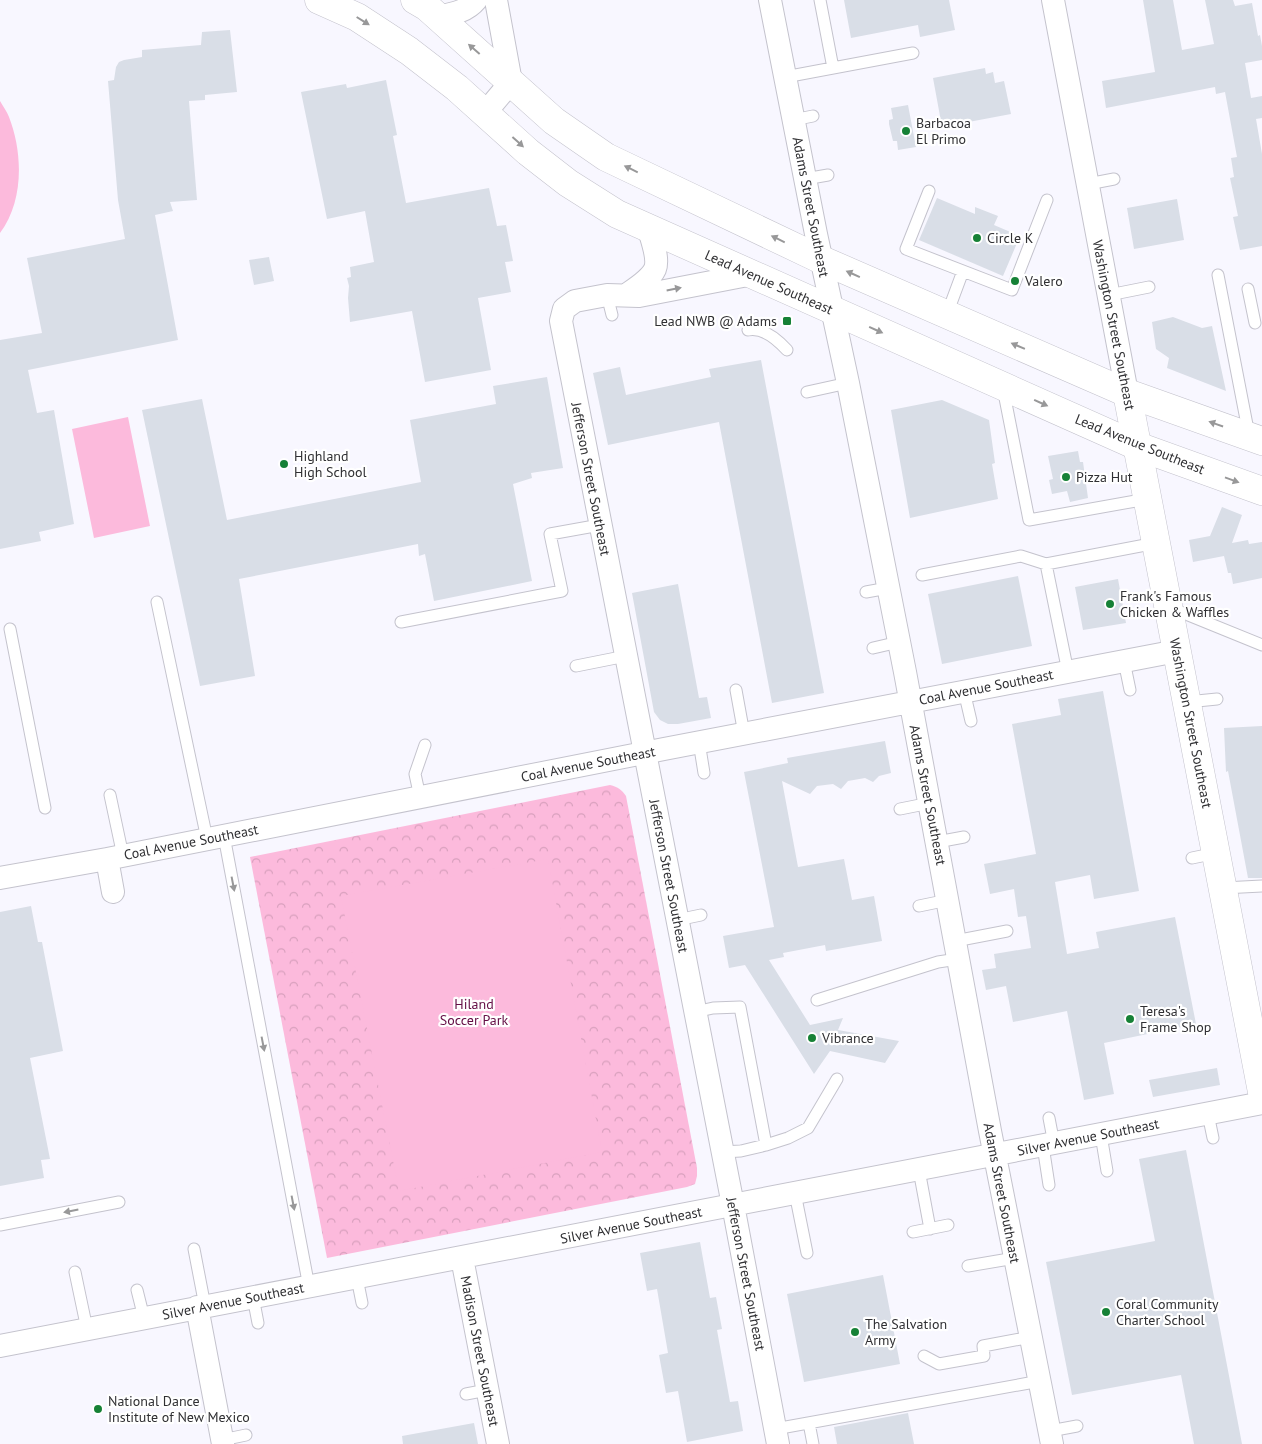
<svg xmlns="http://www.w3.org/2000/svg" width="1262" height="1444" font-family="'PT Sans',sans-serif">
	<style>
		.park { fill: url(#park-crowns) }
		.garden { fill: #fcbadc }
		.building { fill: #d9dee7 }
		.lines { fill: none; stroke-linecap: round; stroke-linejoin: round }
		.service-casing { stroke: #c4c3cd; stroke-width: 13 }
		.minor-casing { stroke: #c4c3cd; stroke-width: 24 }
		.tertiary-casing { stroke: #c4c3cd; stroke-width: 29 }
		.secondary-casing { stroke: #c4c3cd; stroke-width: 29 }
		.service { stroke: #fff; stroke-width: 11 }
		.minor { stroke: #fff; stroke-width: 22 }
		.tertiary { stroke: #fff; stroke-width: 28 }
		.secondary { stroke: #fff; stroke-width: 28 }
		.oneway { fill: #989899 }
		.poi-dot { fill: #168136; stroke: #fff; stroke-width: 2 }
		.labels { text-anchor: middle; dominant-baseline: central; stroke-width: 4.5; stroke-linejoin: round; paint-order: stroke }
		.poi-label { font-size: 14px; fill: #303033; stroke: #fff; text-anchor: start }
		.street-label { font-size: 14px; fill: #303033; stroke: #fff }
		.park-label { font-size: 14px; fill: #630d44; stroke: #fff }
	</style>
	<defs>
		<pattern id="park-crowns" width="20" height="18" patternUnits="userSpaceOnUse" patternTransform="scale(1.25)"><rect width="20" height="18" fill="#fcbadc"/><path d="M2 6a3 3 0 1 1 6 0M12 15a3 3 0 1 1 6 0" fill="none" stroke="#d8a0bd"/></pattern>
	</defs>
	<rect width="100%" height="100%" fill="#f8f7ff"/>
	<path class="park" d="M610 785C618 787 622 790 626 796L697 1168V1176L695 1184 687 1187 327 1258 250 857Z"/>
	<path class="garden" d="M0 101C3 106 7 112 9 117 23 153 24 201 0 233Z
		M128 417 150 526 94 538 72 429Z
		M548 859 602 1152 399 1191 341 896Z"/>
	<path class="building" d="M844 0H949L955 30 920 37 918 25 851 38Z
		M1143 0H1173L1182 50 1214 44 1205 0H1233L1235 6 1252 3 1258 36 1260 35 1262 46V60L1245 63 1251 98 1262 96V118L1256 119 1262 154V246L1240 250 1233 217 1238 216 1230 178 1234 177 1231 158 1237 157 1225 92 1216 94 1215 87 1106 108 1102 81 1155 72Z
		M230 30 237 92 205 95V100L189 101 197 200 170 202 173 211 155 215 178 340 28 370 37 413 54 410 74 524 39 532 41 541 0 549V340L42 333 27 258 125 239 118 200 108 81 114 80 116 67 119 62 124 60 142 57V50L201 45 202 32Z
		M985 68 986 74 993 72 995 83 1004 81 1011 114 942 127 933 78Z
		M386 80 397 135 393 136 406 203 489 188 497 226 506 225 513 261 505 262 511 292 478 298 491 370 425 382 412 311 350 322 348 298 349 286 347 278 351 277 350 267 374 262 365 211 327 219 301 92 346 84 347 88Z
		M908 105 916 147 898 150 897 141H893L889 124V120L893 119 891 108Z
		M937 198 975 214V207L998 216 994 225 1020 236 1003 276 919 240Z
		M1177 199 1184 240 1134 249 1127 208Z
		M269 257 274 281 254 285 249 260Z
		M1173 317 1202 328 1212 326 1226 391 1167 368 1169 358 1156 349 1152 322Z
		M761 360 824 693 772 703 719 422 608 445 593 373 620 367 626 395 711 377 709 369Z
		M547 377 563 468 531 473 532 478 513 484 532 581 434 601 425 554 419 556 418 544 239 579 255 676 200 686 142 410 202 399 227 520 421 482 410 420 496 404 493 386Z
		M942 400 989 420 995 463 992 464 998 499 910 518 891 410Z
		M1078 451 1080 462H1083L1088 498 1070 502 1067 491 1052 494 1049 480 1053 479 1048 456Z
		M1222 507 1242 515 1232 543 1248 540 1249 544 1262 542V578L1233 584 1231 573H1228L1224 556 1193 562 1189 540 1210 536Z
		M1018 576 1032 646 942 664 928 594Z
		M1118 579 1126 623 1083 630 1075 587Z
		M678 584 699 698 707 697 711 718 678 724H668L660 720 654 712 632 593Z
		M1103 691 1139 891 1094 899 1090 875 1055 882 1067 954 1099 948 1096 932 1175 917 1196 1024 1104 1043 1114 1094 1084 1100 1067 1011 1013 1022 1006 986 986 990 982 970 996 968 994 954 1031 948 1026 916 1018 917 1014 889 990 894 984 864 1036 854 1012 724 1061 715 1058 699Z
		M1262 726V878H1248L1228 771 1226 772 1224 728Z
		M885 741 891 773 879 776 873 782 865 778 848 781 841 789 833 784 817 786 810 794 782 781 798 867 844 859 852 900 874 896 882 941 826 951 825 945 783 953 784 957 769 960 810 1025 843 1018 838 1030 899 1041 885 1063 830 1051 814 1074 745 965 729 968 723 936 774 927 744 772 788 763 787 758Z
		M31 906 38 942H42L63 1051 30 1058 50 1159 41 1160 44 1178 0 1186V912Z
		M1217 1068 1220 1085 1153 1097 1149 1080Z
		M1186 1150 1242 1444H1194L1181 1375 1072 1395 1046 1262 1155 1241 1139 1159Z
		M700 1242 710 1298 716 1297 722 1329 717 1330 730 1402 738 1401 743 1431 687 1442 678 1391 666 1393 659 1355 668 1353 657 1289 647 1291 640 1253Z
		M883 1275 900 1364 804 1382 787 1294Z
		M908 1413 914 1444H837L834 1427Z
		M474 1423 478 1444H403L402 1436Z"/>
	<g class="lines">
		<g class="service-casing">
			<path id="service" d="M820 0 833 68 913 53
				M785 77 833 68
				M793 120 813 116
				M805 179 828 175
				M1088 184 1114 179
				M929 191 906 249 1012 290 1047 200
				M1218 275 1249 435
				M1248 289 1255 323
				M607 295 612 315
				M1109 295 1149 287
				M947 314 963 271
				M748 330C763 327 777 339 787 350
				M1003 388 1029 520 1147 499
				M807 392 848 383
				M922 575 1021 556 1046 564
				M866 592 888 588
				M157 602 207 839
				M1171 608 1262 645
				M401 622 562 591 550 534 600 525
				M10 629 45 808
				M873 648 899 642
				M1124 661 1130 690
				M576 666 626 656
				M1068 672 1046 564 1156 543
				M736 690 744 734
				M964 691 971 721
				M1187 702 1217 699
				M699 742 704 773
				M110 795 123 856
				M420 797 415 774 425 745
				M900 809 930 803
				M224 836 309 1287
				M937 842 964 837
				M1192 858 1216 853
				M1223 888 1262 886
				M919 906 948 900
				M677 920 701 915
				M955 941 1007 931
				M817 1000 938 962 958 959
				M695 1012 713 1008 740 1007 766 1145
				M1208 1114 1213 1138
				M1049 1118 1054 1144
				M1101 1135 1107 1171
				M1043 1146 1049 1185
				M722 1152 741 1151 766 1145 788 1138 808 1128 837 1079
				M919 1170 930 1229
				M795 1193 807 1253
				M0 1225 119 1202
				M913 1232 948 1225
				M194 1249 205 1306
				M968 1266 1015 1258
				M75 1272 87 1329
				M357 1278 362 1303
				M137 1290 144 1318
				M253 1297 258 1323
				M924 1356 939 1364 984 1356 983 1346 1031 1337
				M466 1394 487 1390
				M809 1423 813 1444
				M775 1429 1040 1381
				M1050 1431 1077 1426
				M222 1440 246 1435"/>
		</g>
		<g class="minor-casing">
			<path id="minor" d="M770 0 816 234 848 383 905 672 990 1131 1052 1444
				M1053 0 1127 393
				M437 17C452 14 466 12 476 0
				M485 113 511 82 496 0
				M753 274 639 296 607 295 575 301 564 309 561 321 733 1205 778 1444
				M626 295C636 288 650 280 655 269 659 259 652 240 649 230
				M107 859 113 892
				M0 878 107 859 664 749 1177 651
				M462 1258 498 1444
				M197 1307 223 1444
				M0 1346 1262 1103"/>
		</g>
		<g class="tertiary-casing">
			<path id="tertiary" d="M1127 393 1262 1092"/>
		</g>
		<g class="secondary-casing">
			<path id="secondary" d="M319 0 357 17 409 51 457 88 528 152 568 183 617 214 1137 446 1262 491
				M415 0 427 7 554 121 606 157 822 260 1127 393 1262 441"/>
		</g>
		<use href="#service" class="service"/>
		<use href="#minor" class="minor"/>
		<use href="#tertiary" class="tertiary"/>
		<use href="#secondary" class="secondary"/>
	</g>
	<defs><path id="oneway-solid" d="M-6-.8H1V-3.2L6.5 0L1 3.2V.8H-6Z" transform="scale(1.25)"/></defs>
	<g class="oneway">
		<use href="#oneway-solid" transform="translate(363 21) rotate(32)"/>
		<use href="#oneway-solid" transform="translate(474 49) rotate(-139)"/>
		<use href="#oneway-solid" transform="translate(518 142) rotate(42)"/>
		<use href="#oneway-solid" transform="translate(631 169) rotate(-154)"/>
		<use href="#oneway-solid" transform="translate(778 239) rotate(-154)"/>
		<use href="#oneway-solid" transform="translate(853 274) rotate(-156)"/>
		<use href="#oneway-solid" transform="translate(674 289) rotate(-11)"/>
		<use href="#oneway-solid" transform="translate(876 330) rotate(24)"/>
		<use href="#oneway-solid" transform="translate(1018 346) rotate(-157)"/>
		<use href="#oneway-solid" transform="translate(1041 403) rotate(24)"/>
		<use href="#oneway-solid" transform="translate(1216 424) rotate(-161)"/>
		<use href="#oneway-solid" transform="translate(1232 480) rotate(20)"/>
		<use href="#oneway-solid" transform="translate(233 884) rotate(79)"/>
		<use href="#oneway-solid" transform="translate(263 1044) rotate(79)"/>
		<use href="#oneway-solid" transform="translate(293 1203) rotate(79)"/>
		<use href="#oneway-solid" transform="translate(71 1211) rotate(169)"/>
	</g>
	<g class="poi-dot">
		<circle cx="906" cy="131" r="5"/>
		<circle cx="977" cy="238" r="5"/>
		<circle cx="1015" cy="281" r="5"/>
		<rect x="782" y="316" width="10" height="10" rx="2.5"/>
		<circle cx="284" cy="464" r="5"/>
		<circle cx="1066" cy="477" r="5"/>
		<circle cx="1110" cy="604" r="5"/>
		<circle cx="1130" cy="1019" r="5"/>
		<circle cx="812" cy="1038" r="5"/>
		<circle cx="1106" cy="1312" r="5"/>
		<circle cx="855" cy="1332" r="5"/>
		<circle cx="98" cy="1409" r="5"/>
	</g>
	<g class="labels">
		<g class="poi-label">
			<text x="916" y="123">Barbacoa<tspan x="916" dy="16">El Primo</tspan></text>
			<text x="987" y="238">Circle K</text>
			<text x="1025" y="281">Valero</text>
			<text x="777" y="321" text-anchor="end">Lead NWB @ Adams</text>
			<text x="294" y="456">Highland<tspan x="294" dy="16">High School</tspan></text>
			<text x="1076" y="477">Pizza Hut</text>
			<text x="1120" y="596">Frank's Famous<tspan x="1120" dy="16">Chicken &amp; Waffles</tspan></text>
			<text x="1140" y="1011">Teresa's<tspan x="1140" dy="16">Frame Shop</tspan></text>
			<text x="822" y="1038">Vibrance</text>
			<text x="1116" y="1304">Coral Community<tspan x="1116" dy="16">Charter School</tspan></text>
			<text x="865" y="1324">The Salvation<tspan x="865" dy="16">Army</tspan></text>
			<text x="108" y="1401">National Dance<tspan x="108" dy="16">Institute of New Mexico</tspan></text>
		</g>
		<g class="street-label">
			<text transform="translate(811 207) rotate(79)">Adams Street Southeast</text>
			<text transform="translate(769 282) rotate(24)">Lead Avenue Southeast</text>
			<text transform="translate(1114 325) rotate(79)">Washington Street Southeast</text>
			<text transform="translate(1140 444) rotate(22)">Lead Avenue Southeast</text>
			<text transform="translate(591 479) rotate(79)">Jefferson Street Southeast</text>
			<text transform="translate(986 687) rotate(-11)">Coal Avenue Southeast</text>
			<text transform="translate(1191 723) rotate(79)">Washington Street Southeast</text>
			<text transform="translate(588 764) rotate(-11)">Coal Avenue Southeast</text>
			<text transform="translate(928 795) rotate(79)">Adams Street Southeast</text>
			<text transform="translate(191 842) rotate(-11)">Coal Avenue Southeast</text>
			<text transform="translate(669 876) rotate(79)">Jefferson Street Southeast</text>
			<text transform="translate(1088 1137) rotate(-11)">Silver Avenue Southeast</text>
			<text transform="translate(1002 1193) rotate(79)">Adams Street Southeast</text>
			<text transform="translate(631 1225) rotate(-11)">Silver Avenue Southeast</text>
			<text transform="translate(746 1274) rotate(79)">Jefferson Street Southeast</text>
			<text transform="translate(233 1301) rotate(-11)">Silver Avenue Southeast</text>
			<text transform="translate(480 1351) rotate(79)">Madison Street Southeast</text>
		</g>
		<g class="park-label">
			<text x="474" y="1004">Hiland<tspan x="474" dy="16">Soccer Park</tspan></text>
		</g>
	</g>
</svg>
